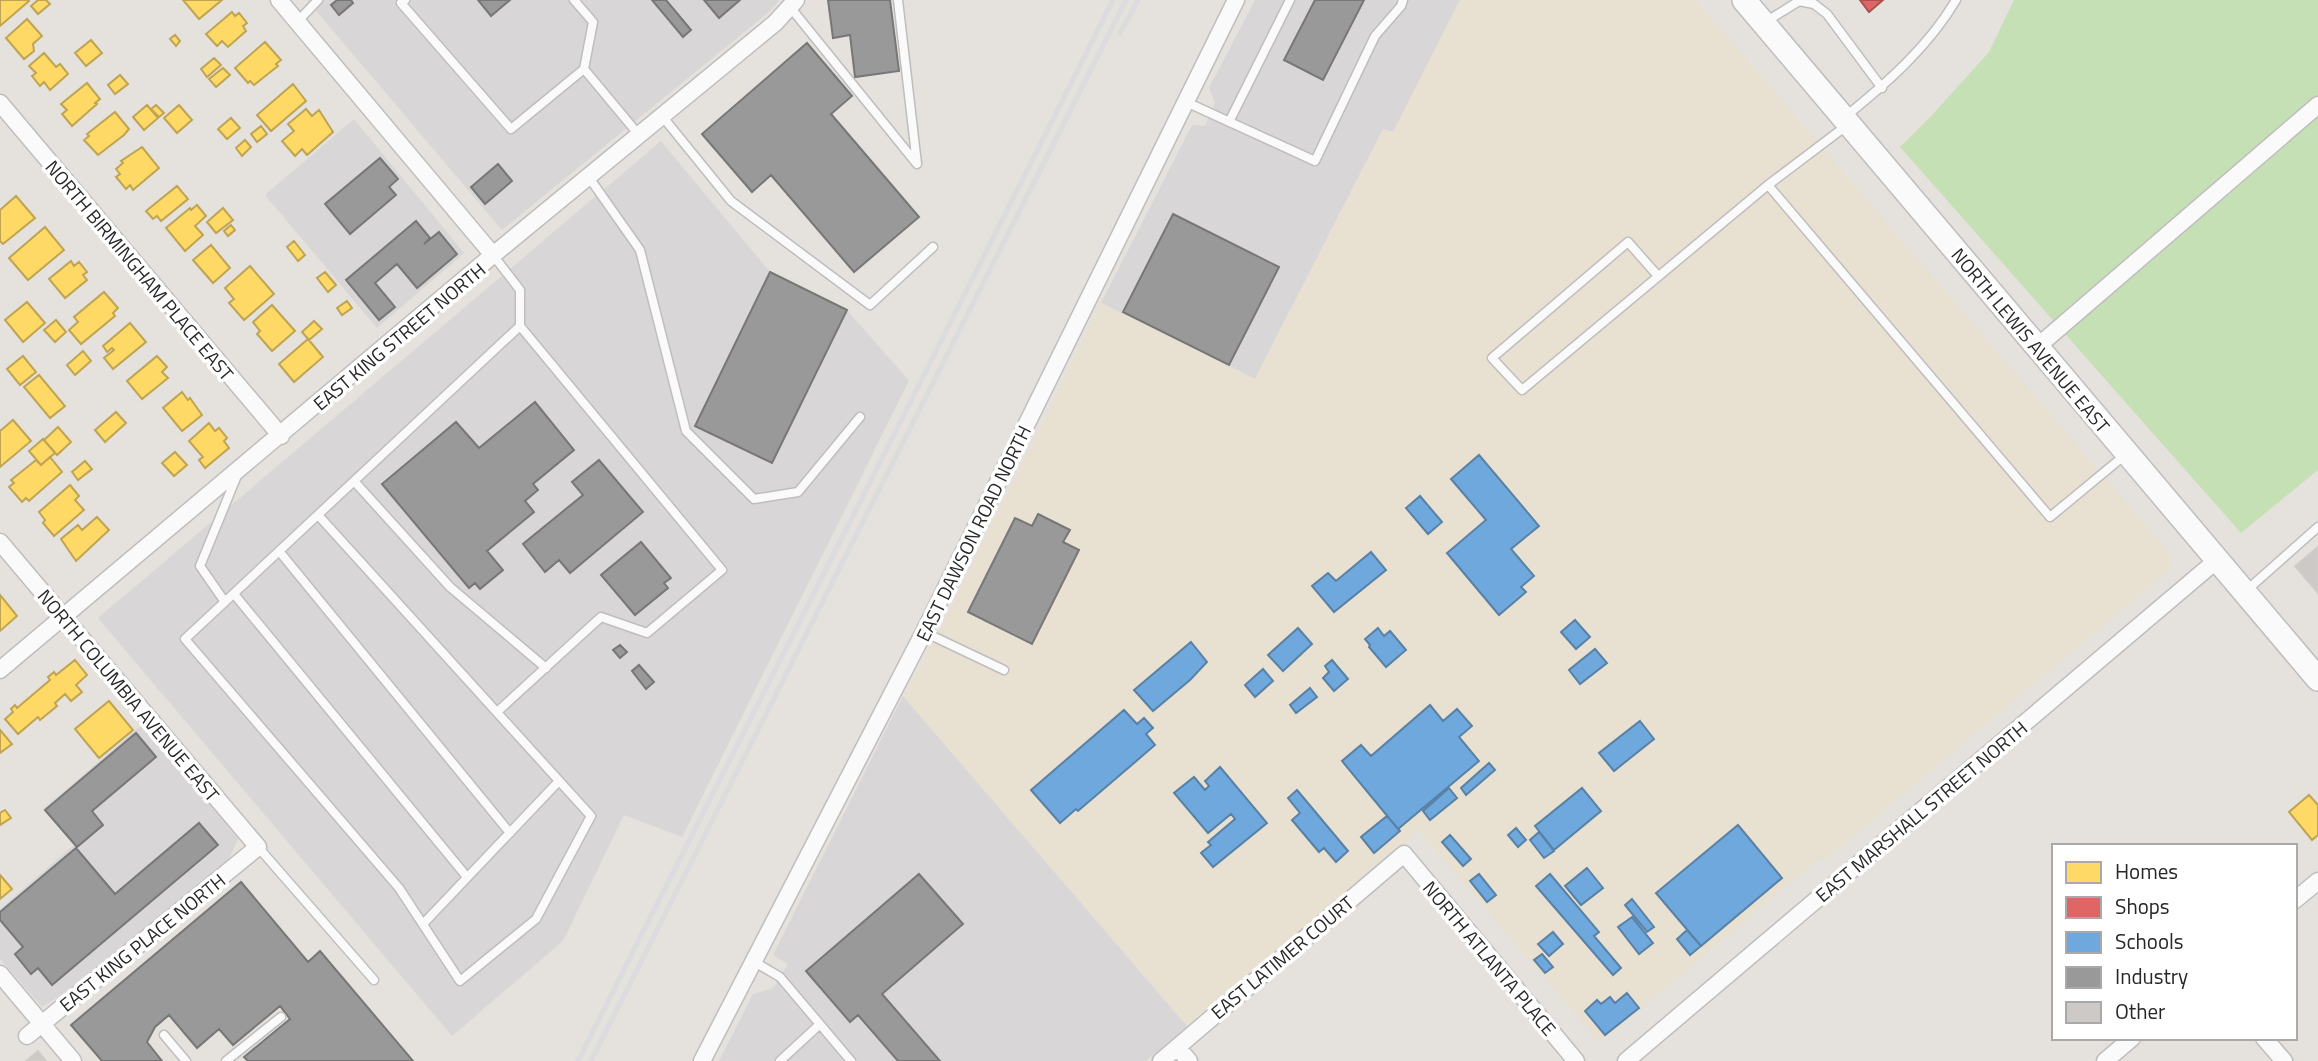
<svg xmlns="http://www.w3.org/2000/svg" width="2318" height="1061" font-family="'Titillium Web',sans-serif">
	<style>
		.industrial { fill: #d9d6d8 }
		.education { fill: #e8e1d1 }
		.green { fill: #c6e0b6 }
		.homes { fill: #ffd966; stroke: #bea453; stroke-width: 2 }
		.shops { fill: #e06666; stroke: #a85353; stroke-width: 2 }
		.schools { fill: #6fa8dc; stroke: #5981a6; stroke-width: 2 }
		.industry { fill: #999; stroke: #777; stroke-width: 2 }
		.building { fill: #ccc9c6; stroke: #d0cdc9; stroke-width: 2 }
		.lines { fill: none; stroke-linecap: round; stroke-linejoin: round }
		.lane-casing { stroke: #bfbdbe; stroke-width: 11 }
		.street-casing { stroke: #bfbdbe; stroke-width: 19 }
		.secondary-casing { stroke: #bfbdbe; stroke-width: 26 }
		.lane { stroke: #fbfafa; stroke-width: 8 }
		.street { stroke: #fbfafa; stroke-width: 16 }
		.secondary { stroke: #fbfafa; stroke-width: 23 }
		.rail { stroke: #dcdbdd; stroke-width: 5 }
		.labels { text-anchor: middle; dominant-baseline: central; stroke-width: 7; stroke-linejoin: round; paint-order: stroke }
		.street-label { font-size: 19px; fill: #272727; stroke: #fff }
	</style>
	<rect width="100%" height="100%" fill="#e5e1dc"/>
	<path class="industrial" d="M307 0H779L770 11 502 230Z
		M1255 0H1460L1393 132 1383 129 1255 379 1101 303 1192 125 1205 126 1215 103 1209 88Z
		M354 119 464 253 377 328 265 195Z
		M661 141 770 272 847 310 909 381 682 837 624 815 563 941 452 1036 98 618Z
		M903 696 1187 1026 1146 1061H719L753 994 773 988 788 964 773 955Z
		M144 723 238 839 226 865 60 996 42 1007 0 959V909L74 845 43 809Z"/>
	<path class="education" d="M1460 0H1696L2170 554V569L1827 858 1816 861 1600 1043 1419 831 1187 1026 903 696 936 638 1101 303 1255 379 1383 129 1393 132Z"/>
	<path class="green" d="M2014 0H2318V470L2241 533 1900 147 1933 114 1989 52Z"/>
	<path class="homes" d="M0 0H28L29 1 0 26Z
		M38 0H46L50 4 38 14 31 6Z
		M183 0H222L199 19Z
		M232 12 235 16 239 13 247 23 243 26 246 31 228 47 222 41 217 46 206 34Z
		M27 19 42 36 33 44 34 51 24 59 6 38Z
		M175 35 180 41 176 46 170 39Z
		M91 40 102 53 86 66 75 53Z
		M265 42 281 60 276 64 278 66 254 85 250 81 248 83 235 68Z
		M44 53 56 67 60 64 68 74 50 90 44 82 40 86 32 76 36 73 29 66Z
		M214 58 221 65 207 77 201 69Z
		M223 68 230 75 216 87 209 79Z
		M120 75 128 84 115 94 108 85Z
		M87 83 100 99 95 103 97 104 72 126 62 114 67 110 61 104Z
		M293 84 306 101 271 131 257 115Z
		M147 105 158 118 144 130 133 117Z
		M156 105 164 113 159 117 151 109Z
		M179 105 192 120 177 133 164 118Z
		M306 109 312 116 319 110 333 132 307 155 302 149 295 156 282 141 294 131 288 124Z
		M115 112 129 129 124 135 98 155 84 140 89 136 87 134Z
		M231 118 240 128 227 139 218 129Z
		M261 126 267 134 257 142 251 134Z
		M245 140 251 147 242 156 236 148Z
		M142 147 159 168 133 190 130 185 126 189 116 177 120 174 116 169 123 163 121 161Z
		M177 186 188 199 161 221 157 216 153 219 146 211Z
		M16 196 35 218 3 244 0 241V210Z
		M197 205 206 216 195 226 203 235 185 251 166 228 190 208 191 210Z
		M223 208 233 220 216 233 207 222Z
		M231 225 235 230 228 236 224 231Z
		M45 227 64 250 28 280 9 258Z
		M294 241 305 255 298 261 287 247Z
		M211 245 230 268 213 283 193 260Z
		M71 261 74 266 79 262 87 272 83 275 87 280 65 298 49 279Z
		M250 266 274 294 244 320 229 303 234 299 225 288Z
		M325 272 336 285 328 292 317 278Z
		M104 292 118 308 113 313 115 316 81 344 69 330 78 322 74 317Z
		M347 301 352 308 342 315 337 308Z
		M27 302 45 323 23 342 5 320Z
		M272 305 295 331 272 351 257 334 260 331 253 322Z
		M56 320 66 332 55 342 44 330Z
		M314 321 322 329 309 340 302 332Z
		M130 323 146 342 113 369 104 358 114 350 112 348 107 352 103 346Z
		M308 339 323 357 294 382 279 364Z
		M83 351 91 361 75 375 67 365Z
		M23 356 36 372 20 385 7 369Z
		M157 356 167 367 162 372 168 378 142 399 127 381Z
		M39 375 65 406 50 418 24 387Z
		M182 392 188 400 190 398 202 415 182 431 163 408Z
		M116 412 126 423 105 442 95 430Z
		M13 420 31 441 0 467V431Z
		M209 423 215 431 219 428 227 438 224 441 229 448 205 468 199 460 203 457 189 441Z
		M58 427 71 442 57 455 44 440Z
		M43 439 55 453 41 465 29 451Z
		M175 452 187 465 174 476 162 463Z
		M50 457 62 472 29 501 26 498 22 502 9 487 14 483 11 480 36 460 41 465Z
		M85 461 92 469 78 480 72 472Z
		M70 485 79 496 75 500 84 510 54 536 43 523 45 520 39 512Z
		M97 517 109 530 76 561 61 539 78 525 82 530Z
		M0 595 17 616 0 631Z
		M75 660 87 675 76 685 82 692 71 701 65 694 55 703 57 706 40 720 38 717 18 734 5 719 13 712 11 709 15 705 17 708 50 680 48 677 54 672 56 675Z
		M109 701 133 730 99 758 75 729Z
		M0 730 12 744 0 753Z
		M2309 795 2318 805V835L2312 840 2289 812Z
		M5 810 11 818 0 825V813Z
		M0 875 12 889 0 899Z"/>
	<path class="shops" d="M1860 0H1883L1869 12Z"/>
	<path class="schools" d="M1479 455 1539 526 1511 549 1534 576 1521 587 1526 592 1499 615 1447 553 1486 520 1451 479Z
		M1420 496 1442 522 1428 534 1406 508Z
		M1371 552 1386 570 1334 612 1312 586 1328 573 1336 581Z
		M1575 620 1590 637 1576 649 1561 632Z
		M1298 628 1312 644 1283 671 1268 655Z
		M1378 628 1384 636 1390 631 1406 650 1386 667 1369 647 1370 645 1365 639Z
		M1191 642 1207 662 1190 680 1153 711 1134 690Z
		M1595 649 1607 663 1580 684 1569 670Z
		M1332 660 1348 679 1334 691 1323 678 1329 672 1325 666Z
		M1263 669 1273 681 1255 697 1245 685Z
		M1310 688 1317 697 1296 713 1290 705Z
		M1430 705 1443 721 1457 709 1472 726 1459 737 1479 761 1398 829 1342 761 1361 745 1371 756Z
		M1124 710 1137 724 1144 718 1153 728 1146 734 1155 745 1078 811 1076 809 1060 823 1031 790Z
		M1640 721 1654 739 1614 771 1599 753Z
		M1489 763 1495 770 1466 795 1461 788Z
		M1220 767 1267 823 1213 867 1201 853 1211 845 1208 842 1235 819 1231 814 1208 833 1174 793 1194 777 1205 790 1209 786 1205 781Z
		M1449 788 1457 798 1430 820 1423 811Z
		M1582 788 1601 811 1554 850 1535 826Z
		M1297 790 1348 851 1336 862 1324 848 1319 852 1292 820 1300 813 1288 798Z
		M1387 816 1400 831 1374 853 1361 837Z
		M1738 825 1782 878 1701 946 1656 893Z
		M1516 828 1526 840 1518 847 1508 835Z
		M1539 832 1554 851 1544 858 1530 840Z
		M1450 835 1471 859 1463 866 1442 842Z
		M1587 868 1603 888 1581 905 1565 886Z
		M1479 874 1496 895 1487 902 1470 881Z
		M1550 874 1599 932 1594 936 1621 968 1613 975 1536 886Z
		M1632 899 1654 927 1647 932 1625 905Z
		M1632 917 1653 943 1639 954 1618 927Z
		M1687 930 1701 946 1690 955 1677 939Z
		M1553 932 1563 944 1549 956 1538 944Z
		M1542 954 1553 967 1545 973 1534 960Z
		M1627 993 1639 1008 1605 1035 1585 1011 1597 1000 1601 1004 1610 997 1615 1003Z"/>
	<path class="industry" d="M337 0H351L353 3 339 15 331 5Z
		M478 0H510L491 16Z
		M652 0H666L691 30 683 37Z
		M704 0H740L719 18Z
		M828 0H890L899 71 855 77 850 35 833 38Z
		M1315 0H1364L1323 80 1284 60Z
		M807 43 852 96 831 114 919 217 854 272 771 175 752 192 702 134Z
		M380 158 398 179 389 187 396 195 350 234 325 204Z
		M498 164 512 181 485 204 471 187Z
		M1173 214 1279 267 1229 365 1123 312Z
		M416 221 430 238 424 244 439 232 457 254 417 288 397 264 375 283 395 307 379 320 346 280Z
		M770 272 847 310 772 463 695 426Z
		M535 402 574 450 533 484 538 490 525 501 534 512 487 551 503 570 480 589 475 583 469 588 382 484 456 422 479 448Z
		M599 460 643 512 570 573 559 560 545 572 523 544 583 495 572 482Z
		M1038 514 1070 530 1063 542 1079 550 1032 644 968 612 1015 518 1032 526Z
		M641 542 671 578 664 583 668 588 635 615 601 575Z
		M620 645 627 652 620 658 613 650Z
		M639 665 654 682 646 689 632 671Z
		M136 733 156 757 92 811 103 825 77 847 45 810Z
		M199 823 218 845 52 985 38 968 31 974 15 954 23 947 0 920V912L76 848 115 894Z
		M919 874 963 924 882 994 940 1061H898L858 1015 850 1022 806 971Z
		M241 882 308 962 320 951 413 1061H248L244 1057 290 1019 280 1006 233 1045 219 1029 197 1048 169 1015 155 1027 147 1042 162 1061H102L71 1025Z"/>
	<path class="building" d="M2318 547V593L2295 566Z
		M38 1051 46 1061H26Z"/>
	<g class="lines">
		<g class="lane-casing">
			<path id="lane" d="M405 0 401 3 511 129 584 69 593 22 574 0
				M790 7 917 164 898 0
				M1767 21 1799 1 1814 4 1827 14 1882 88
				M297 22 318 0
				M584 69 639 135
				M1186 102 1315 161 1375 36 1401 6 1403 0
				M662 116 731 201 870 305 933 247
				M1846 116C1887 83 1929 46 1956 0
				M1229 122 1290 0
				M1846 126 1768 185 2050 517 2125 455
				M588 176 640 250 686 431 754 499 798 492 860 417
				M493 255 520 290V326L722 570 647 633 601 617 497 712
				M1658 276 1628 242 1492 358 1522 390 1768 185
				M354 481 450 587 546 668
				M318 515 591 816 536 919 460 981 399 888 185 639 520 326
				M279 551 510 833
				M2247 590 2318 527
				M234 594 467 877
				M225 602 200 566 238 473
				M924 632 1004 670
				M258 847 374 980
				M423 924 559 781
				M753 961 780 977 851 1061
				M164 1035 186 1061
				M226 1061 281 1017
				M780 1061 819 1025"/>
		</g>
		<g class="street-casing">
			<path id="street" d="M279 0 493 255
				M0 103 281 436
				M2037 347 2318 105
				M0 542 258 847 27 1036
				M0 670 493 255 775 23 796 0
				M2295 900 2318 881
				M0 974 73 1061
				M2264 1038 2284 1061
				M1177 1047 1189 1061
				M702 1061 924 632 1236 0
				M1161 1061 1404 854 1576 1061
				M1626 1061 2217 560
				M2105 1061 2132 1038"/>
		</g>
		<g class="secondary-casing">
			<path id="secondary" d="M1744 0 2318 679"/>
		</g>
		<use href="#lane" class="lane"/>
		<use href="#street" class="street"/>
		<use href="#secondary" class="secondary"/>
		<path class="rail" d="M1120 33 1138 0
			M578 1061 1113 0
			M591 1061 1126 0"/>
	</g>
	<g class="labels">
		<g class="street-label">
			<text transform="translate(140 270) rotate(50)">NORTH BIRMINGHAM PLACE EAST</text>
			<text transform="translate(399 336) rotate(-40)">EAST KING STREET NORTH</text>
			<text transform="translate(2031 340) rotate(50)">NORTH LEWIS AVENUE EAST</text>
			<text transform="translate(973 533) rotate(-64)">EAST DAWSON ROAD NORTH</text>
			<text transform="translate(129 695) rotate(50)">NORTH COLUMBIA AVENUE EAST</text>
			<text transform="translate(1921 811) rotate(-40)">EAST MARSHALL STREET NORTH</text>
			<text transform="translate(142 942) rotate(-39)">EAST KING PLACE NORTH</text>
			<text transform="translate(1282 957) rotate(-40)">EAST LATIMER COURT</text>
			<text transform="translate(1490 958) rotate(50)">NORTH ATLANTA PLACE</text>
		</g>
	</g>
	<rect x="2052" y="844" width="245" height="196" fill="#ffffff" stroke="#a9a9a9" stroke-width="2"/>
	<rect x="2066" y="862" width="35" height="21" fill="#ffd966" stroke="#a9a9a9" stroke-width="2"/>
	<text x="2115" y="879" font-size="21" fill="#272727">Homes</text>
	<rect x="2066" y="897" width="35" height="21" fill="#e06666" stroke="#a9a9a9" stroke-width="2"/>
	<text x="2115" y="914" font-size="21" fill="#272727">Shops</text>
	<rect x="2066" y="932" width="35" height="21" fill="#6fa8dc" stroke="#a9a9a9" stroke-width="2"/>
	<text x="2115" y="949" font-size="21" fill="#272727">Schools</text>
	<rect x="2066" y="967" width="35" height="21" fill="#999999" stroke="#a9a9a9" stroke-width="2"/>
	<text x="2115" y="984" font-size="21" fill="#272727">Industry</text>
	<rect x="2066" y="1002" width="35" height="21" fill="#ccc9c6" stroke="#a9a9a9" stroke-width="2"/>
	<text x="2115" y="1019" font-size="21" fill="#272727">Other</text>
</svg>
